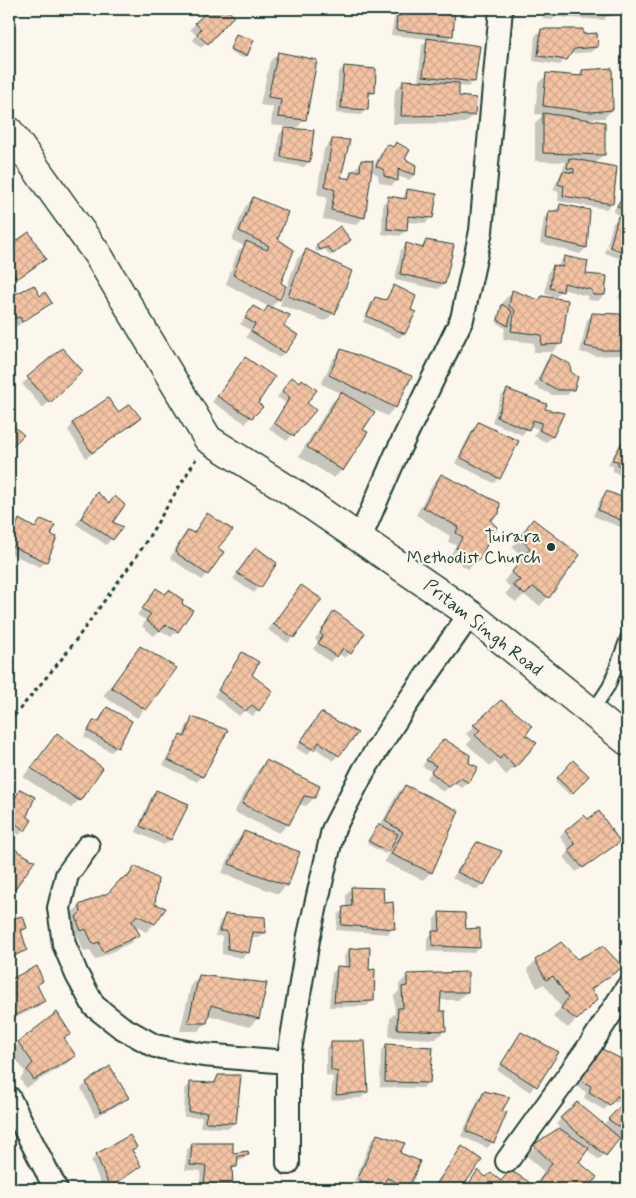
<svg xmlns="http://www.w3.org/2000/svg" width="636" height="1198" font-family="Mynerve,sans-serif">
	<style>
		.shadow { fill: #0003 }
		.building { fill: url(#building-cross-hatch); stroke: #1f3d34 }
		.lines { fill: none; stroke-linecap: round; stroke-linejoin: round }
		.lane-casing { stroke: #1f3d34; stroke-width: 15 }
		.street-casing { stroke: #1f3d34; stroke-width: 26 }
		.secondary-casing { stroke: #1f3d34; stroke-width: 31 }
		.path { stroke: #1f3d34; stroke-width: 3; stroke-dasharray: 4 4; stroke-linecap: butt }
		.lane { stroke: #fbf7ec; stroke-width: 11 }
		.street { stroke: #fbf7ec; stroke-width: 22 }
		.secondary { stroke: #fbf7ec; stroke-width: 28 }
		.poi-dot { fill: #1f3d34; stroke: #fbf7ec; stroke-width: 2 }
		.labels { text-anchor: middle; dominant-baseline: central; stroke-width: 4.5; stroke-linejoin: round; paint-order: stroke }
		.poi-label { font-size: 18px; fill: #1f3d34; stroke: #fbf7ec; text-anchor: end }
		.street-label { font-size: 18px; fill: #1f3d34; stroke: #fbf7ec }
	</style>
	<defs>
		<pattern id="building-cross-hatch" width="8" height="8" patternUnits="userSpaceOnUse" patternTransform="scale(1.25)"><rect width="8" height="8" fill="#f3c3a3"/><path d="M0 0l8 8M0 8l8-8" fill="none" stroke="#d0a88d"/></pattern>
	</defs>
	<rect width="100%" height="100%" fill="#fbf7ec"/>
	<filter id="ink" filterUnits="userSpaceOnUse"><feTurbulence type="fractalNoise" baseFrequency=".02" numOctaves="2"/><feDisplacementMap in="SourceGraphic" scale="10" xChannelSelector="R" yChannelSelector="G"/><feConvolveMatrix kernelMatrix="1 2 1 2 8 2 1 2 1" color-interpolation-filters="sRGB"/></filter>
	<g filter="url(#ink)">
		<path class="shadow" d="M210 9H224L232 16 201 48 193 40 196 35 190 29Z
			M396 9H454L452 35 445 42 474 81 468 87 457 86 458 98 474 115 465 123 393 124 395 90 404 81 418 82 422 45 429 39 391 35Z
			M545 9H619L620 10 614 16H607L604 20 555 17 552 20 543 19Z
			M541 30 582 36 597 47 591 52 569 54 560 65 533 61 535 36Z
			M237 35 246 55 243 58 229 52Z
			M278 53 305 119 297 128 271 125 273 107 260 105 270 61Z
			M344 67 374 92 367 98V109L361 115 336 113 338 73Z
			M583 71 612 110 604 118 585 119 603 155 595 164 612 203 606 209 558 201 559 192 553 190 566 162 535 161V123L543 115 535 114 538 83 547 75 577 77Z
			M627 81V119L621 118Z
			M284 129 309 162 304 167 276 162 279 135Z
			M332 140 339 178 346 179 361 162 364 217 356 225 323 219 327 198 317 194 324 149Z
			M396 144 403 159 415 165 414 175 409 180 397 176V181L391 186 379 182 378 175 371 171 381 152 387 146 392 148Z
			M407 190 431 217 426 223 406 222 405 231 400 236 382 234 383 203 389 198 402 199Z
			M627 195V252L607 245 613 223 619 218 625 220 626 218 613 212 618 202Z
			M253 199 276 240 280 284 284 286 278 300 270 308 285 352 279 358 246 337 250 330 240 324 253 308 263 313 269 307 226 284 238 251 244 246 232 240 245 207Z
			M560 206 589 211 586 248 580 254 540 243 544 218Z
			M29 234 45 259 11 283 9 280V247Z
			M426 241 444 284 438 289 395 280 401 250 407 245 420 249Z
			M347 243 330 256 325 249 317 252 314 248 317 246Z
			M606 247 627 255V257L624 260 605 253Z
			M306 251 334 313 325 321 280 305 297 259Z
			M564 257 604 295 598 301 588 300 587 296 562 289 556 297 545 294 548 272 553 266 559 267V263Z
			M627 285V303L618 298Z
			M33 287 40 298 51 303 16 327 14 322 9 323V298Z
			M394 287 404 333 399 338 363 322 370 304 376 298 384 301Z
			M513 292 561 343 552 352H534V343L503 339 505 328 496 322 504 300Z
			M593 314 627 319V342L625 349 619 355 596 356 580 352 587 320Z
			M62 350 81 371 43 408 22 384Z
			M341 350 395 407 387 416 362 404 361 430 342 470 334 478 299 456 332 402 341 393 321 384 333 359Z
			M552 356 573 389 567 395H552L534 386 546 361Z
			M240 365 256 404 261 407 245 423 212 402Z
			M292 379 305 403 314 410 287 441 269 429 286 403 277 397Z
			M507 390 544 409 562 414 552 437 546 442 534 436 538 429 529 426 522 435 492 422 501 396Z
			M627 413V432L619 425Z
			M140 418 86 458 68 430 73 424Z
			M478 424 499 478 494 483 455 463 472 430Z
			M622 444 627 446V480L613 471V466L607 465Z
			M441 475 498 513 490 522 495 527 477 561 468 569 449 557 456 545 448 542 450 536 416 515 433 484Z
			M607 492 627 501V524L623 528 593 516 601 498Z
			M98 494 109 504 111 523 121 528 106 545 76 524Z
			M207 515 216 548 207 574 202 580 170 558 182 537 188 531 193 534Z
			M41 520 49 536 56 538 46 562 40 567 9 553V539L14 526 20 521 33 529Z
			M534 521 548 597 540 606 524 595 516 602 505 594 511 588 504 581 523 557 512 547Z
			M251 554 276 564 254 593 233 579Z
			M301 587 320 600 288 643 268 630Z
			M156 590 180 605 177 631 171 637 160 630 154 636 142 626 146 620 137 615Z
			M334 612 350 653 345 658 338 653 330 662 313 649 318 642 315 639Z
			M140 648 175 669 137 718 103 696Z
			M243 654 258 710 253 716 245 710 239 716 214 696Z
			M501 702 524 735 515 767 506 775 495 762 490 766 467 744 472 739 466 734Z
			M107 708 117 747 111 752 84 737 88 728 94 722H97Z
			M322 713 356 733 333 761 314 747 307 755 296 748Z
			M193 719 202 776 197 782 163 765 175 742 182 737 187 725Z
			M57 735 79 800 71 808 23 777Z
			M438 746 468 782 462 788 454 783 443 792 426 778 432 772 422 766Z
			M266 762 314 798 306 806 298 804 288 824 279 833 234 812 258 770Z
			M573 762 587 776 570 795 555 781Z
			M405 786 431 872 423 880 384 862 390 850 385 854 367 844 380 826 397 794Z
			M20 791 26 816 24 830 19 835 9 828V794L14 797Z
			M156 791 188 804 170 840 164 845 136 832 151 797Z
			M565 831 618 842 576 872 564 857 570 850 560 837Z
			M245 833 287 885 278 894 222 873 236 841Z
			M477 844 483 884 477 890 452 878Z
			M11 848 33 862 9 893V850Z
			M135 868 153 904 154 924 146 932 133 925 138 935 130 943 95 960 90 950 84 952 78 936 73 939 68 927 73 921 71 914 79 906 107 895Z
			M352 888 383 904 393 928 388 934 336 930 338 914 346 908V894Z
			M439 913 465 930 479 948 473 953 427 951V938L434 932V919Z
			M226 916 265 933 259 938H251L248 952 242 958 222 954V936H215L220 921Z
			M22 918 26 928 21 934 26 949 9 960V920Z
			M350 950 373 1000 367 1006 329 1007 332 973 338 967 345 968 344 956Z
			M536 961H577L621 967 590 991 596 999 568 1028 553 1017 561 1007 544 984 537 988 527 969Z
			M408 975 467 992 458 1000H440L439 1012 444 1031 436 1039 389 1037 390 1018 395 1013 394 996 399 991V984Z
			M199 976 258 1018 249 1027 208 1015 206 1023 198 1031H180L191 985Z
			M42 981 36 986 44 1001 38 1007 9 1021V982Z
			M70 1033 64 1039 75 1056 66 1064 26 1088 20 1079 25 1072 11 1052 19 1043Z
			M521 1033 557 1053 530 1092 497 1070Z
			M332 1043 367 1092 361 1098 331 1100 333 1077 326 1075V1048Z
			M387 1045 428 1082 423 1088 380 1087 381 1051Z
			M600 1050 627 1063V1090L617 1103 612 1102 604 1110 584 1098 586 1092 571 1083Z
			M109 1067 127 1098 122 1103 95 1117 81 1088Z
			M218 1077 235 1122 229 1128 200 1127 202 1117H184L185 1089 191 1083 212 1084Z
			M485 1093 500 1112 493 1142 487 1148 461 1136 479 1098Z
			M627 1100V1148L617 1140 599 1160 586 1149 577 1162 595 1177 586 1189H532L544 1172 526 1155 560 1128 556 1124 577 1103 603 1125Z
			M377 1135 408 1187 406 1189H395L383 1184 381 1189H363L353 1184 371 1141Z
			M192 1144 231 1154 248 1155 242 1160 236 1161V1167L231 1171V1184L226 1189H199L201 1171 185 1170 187 1150Z
			M462 1147 480 1160 459 1189H432Z
			M131 1151 133 1171 109 1189H103L91 1161 97 1155Z
			M478 1172 486 1179 500 1182 510 1172 527 1183 523 1189H464Z"/>
		<path class="building" d="M209 9H226L234 16 208 44 197 34 201 29 195 23Z
			M401 9H455L453 36 396 30 397 16H400Z
			M549 9H621V11H610V15L559 12V15L548 14Z
			M541 29H583V34L597 33 598 47 574 49 567 60 538 56Z
			M236 34 254 40 247 56 230 49Z
			M427 38 480 46 475 82 423 76Z
			M278 52 317 60 306 120 278 117 281 99 268 97Z
			M344 66 376 69 375 93 369 92 368 110 341 108Z
			M612 68 613 110 591 112 543 106 546 73 582 76V70Z
			M403 80 459 83V96L476 98 475 115 401 116Z
			M543 113 605 122V155L543 153Z
			M284 128 314 130 310 162 281 157Z
			M332 139 350 140 341 177 350 179 351 171H360L361 160 373 161 365 218 331 210 335 190 325 186Z
			M396 142 410 150 405 159 416 165 415 175 398 169V181L384 176V170L376 166 387 144 393 147Z
			M569 158 617 167 613 204 563 196 564 186 558 184 563 171 574 173V169L567 168Z
			M407 189 437 194 433 218 408 216 407 231 387 229 388 196 406 199Z
			M627 193V211L617 206 623 195Z
			M253 197 288 212 278 239 294 250 281 283 286 286 280 300 233 275 246 241 267 250 269 246 239 231Z
			M560 204 590 210 587 248 545 238 549 211H559Z
			M618 216 627 219V254L610 247Z
			M340 226 351 240 333 254 328 247 320 250 316 245Z
			M29 232 46 259 17 279 9 266V246Z
			M426 240 454 245 445 284 400 274 406 243 423 248Z
			M306 249 352 271 335 314 288 296Z
			M564 256 588 261 586 274 607 276 605 295H593L592 290 564 283 563 292 550 288 553 265 563 267Z
			M627 284V299L620 295Z
			M34 285 40 296 45 292 52 303 22 322 20 317 9 320V297Z
			M394 285 416 296 411 310 416 312 405 334 367 316 375 297 386 300Z
			M512 290 539 300 542 296 568 300 562 344 541 345 542 335 511 331 515 310 509 306Z
			M502 304 512 311 508 326 498 320Z
			M253 306 264 312 268 306 290 315 284 326 298 335 285 353 251 331 255 324 245 318Z
			M592 313 620 314 622 317 627 318 626 350H602L585 346Z
			M62 348 83 371 50 403 27 377Z
			M341 349 412 376 396 408 329 375Z
			M551 354 570 364 571 372 578 377 574 390H558L539 380Z
			M245 357 275 377 258 403 263 407 252 418 217 396Z
			M291 377 300 382 302 379 317 390 307 403 316 410 294 436 274 423 290 397 282 391Z
			M507 389 547 404 545 409 564 413 553 437 539 430 542 423 533 420 529 430 497 417Z
			M341 392 375 412 363 430 368 432 343 471 307 447Z
			M108 398 118 412 130 404 141 418 92 453 72 423Z
			M9 422 24 435 9 449Z
			M478 422 519 441 500 479 460 457Z
			M622 442 627 445V471L618 465V461L612 460Z
			M441 474 500 503 499 514 490 520 497 527 478 561 456 548 463 537 456 533 458 527 423 507Z
			M606 491 627 499V523L598 510Z
			M97 492 109 503 115 496 125 505 113 522 123 527 113 540 81 518Z
			M207 513 233 530 218 548 224 552 208 575 175 552 188 530 194 533Z
			M19 519 35 528 41 519 55 525 51 535 57 537 47 562 9 545Z
			M533 519 580 555 549 598 533 587 525 595 512 585 520 580 512 572 530 548 519 538Z
			M256 547 277 563 261 588 237 573Z
			M301 585 322 599 294 638 273 624Z
			M156 588 165 594 169 590 183 600 182 604 193 610 178 632 166 625 160 631 146 620 151 614 142 609Z
			M334 611 365 633 351 654 343 648 337 657 318 643 323 636 320 633Z
			M140 646 177 668 146 710 111 687Z
			M242 652 259 662 252 675 273 691 259 711 252 705 245 711 218 690Z
			M501 700 532 726 526 735 537 743 515 768 503 754 500 759 475 735 480 730 473 725Z
			M107 707 132 721 118 748 88 731 93 721H99Z
			M321 712 358 733 339 756 319 742 314 750 300 742Z
			M192 717 228 730 203 777 168 760 180 735 185 737Z
			M57 733 103 768 80 801 31 768Z
			M444 739 470 755 469 763 478 767 469 783 461 778 449 787 431 772 436 766 426 760Z
			M266 760 320 786 315 798 304 796 289 825 242 804Z
			M573 760 589 776 573 793 557 778Z
			M405 785 459 811 432 873 391 854 403 832 385 821Z
			M20 789 35 797 27 816 32 820 25 831 9 818V809Z
			M156 790 189 804 171 840 140 826Z
			M599 811 620 842 583 868 568 850 575 844 565 831 584 815 588 819Z
			M379 824 398 834 389 852 368 841Z
			M244 831 300 852 288 886 229 864Z
			M477 842 502 851 484 885 457 872Z
			M11 847 35 861 14 890 9 886Z
			M135 866 158 879 155 904 166 908 155 924 137 915 132 921 140 935 103 952 99 942 93 944 86 929 81 931 76 917 81 912 79 905 108 893 121 879 128 877Z
			M351 887 383 888 384 903 393 902 395 929 341 925 343 907 352 906Z
			M439 912 465 913 466 929 480 928V948L433 946 432 931H440Z
			M225 914 265 917 266 933 253 932 249 953 228 949 227 931H219Z
			M23 916 27 928 21 930 27 950 9 958V919Z
			M561 942 577 959 603 946 623 967 591 989 598 999 577 1020 561 1008 568 998 553 976 546 980 535 960Z
			M370 947 369 970 375 969 374 1001 334 1002 337 966 350 967 349 949Z
			M37 966 43 981 37 985 45 1001 14 1016 9 1004V980Z
			M468 972V992H441L440 1011H445L446 1031 397 1029 398 1008H403L402 987 407 986V974Z
			M199 975 267 983 259 1019 211 1005 207 1023H188Z
			M57 1012 71 1034 64 1038 76 1056 34 1080 27 1070 33 1063 18 1042Z
			M521 1032 559 1052 537 1087 501 1064Z
			M331 1041H365L368 1092 336 1095 338 1072 331 1070Z
			M386 1044 433 1047 430 1083 385 1082Z
			M600 1048 627 1062V1093L624 1098 617 1096 610 1105 589 1092 591 1086 576 1077Z
			M110 1066 129 1098 101 1112 86 1082Z
			M218 1075H241L236 1123 205 1122 207 1112H189L190 1082 215 1083Z
			M484 1091 510 1097 502 1111 507 1112 494 1143 466 1131Z
			M627 1099V1133L608 1119Z
			M577 1102 620 1138 606 1156 560 1118Z
			M559 1128 589 1148 579 1162 597 1177 588 1189 582 1187 580 1189H534L552 1163 533 1145Z
			M377 1134 405 1143 400 1153 420 1161 409 1188 387 1178 380 1189 358 1179Z
			M130 1135 137 1147 132 1150 141 1166 110 1188 96 1154Z
			M192 1143H233V1153L248 1151 249 1155 238 1156 237 1167H232L233 1185H204L206 1166 190 1165Z
			M462 1146 482 1160 461 1189H439L435 1186Z
			M478 1170 486 1177 491 1173 501 1181 510 1170 529 1182 524 1189H465Z
			M156 1183 160 1189H145Z"/>
		<g class="lines">
			<g class="lane-casing">
				<path id="lane" d="M592 712 609 686 627 637"/>
			</g>
			<g class="street-casing">
				<path id="street" d="M360 538 396 455 462 319 481 231 501 9
					M88 846 67 875 59 908 64 944 77 975 94 1006 121 1027 155 1046 203 1055 288 1062
					M9 1098 56 1189
					M507 1161 591 1044 627 988
					M288 1163V1062L308 940 333 830 364 770 401 712 470 614"/>
			</g>
			<g class="secondary-casing">
				<path id="secondary" d="M9 131 98 255 208 439 292 492 470 614 627 741"/>
			</g>
			<path class="path" d="M9 722 65 655 139 553 196 459"/>
			<use href="#lane" class="lane"/>
			<use href="#street" class="street"/>
			<use href="#secondary" class="secondary"/>
		</g>
	</g>
	<circle class="poi-dot" cx="551" cy="547" r="5"/>
	<g class="labels">
		<g class="poi-label">
			<text x="541" y="537">Tuirara<tspan x="541" dy="21">Methodist Church</tspan></text>
		</g>
		<g class="street-label">
			<text transform="translate(483 628) rotate(38)">Pritam Singh Road</text>
		</g>
	</g>
	<rect width="636" height="1198" fill="none" stroke="#fbf7ec" stroke-width="30"/>
	<rect x="15" y="15" width="606" height="1168" fill="none" stroke="#1f3d34" stroke-width="2" filter="url(#ink)"/>
</svg>
